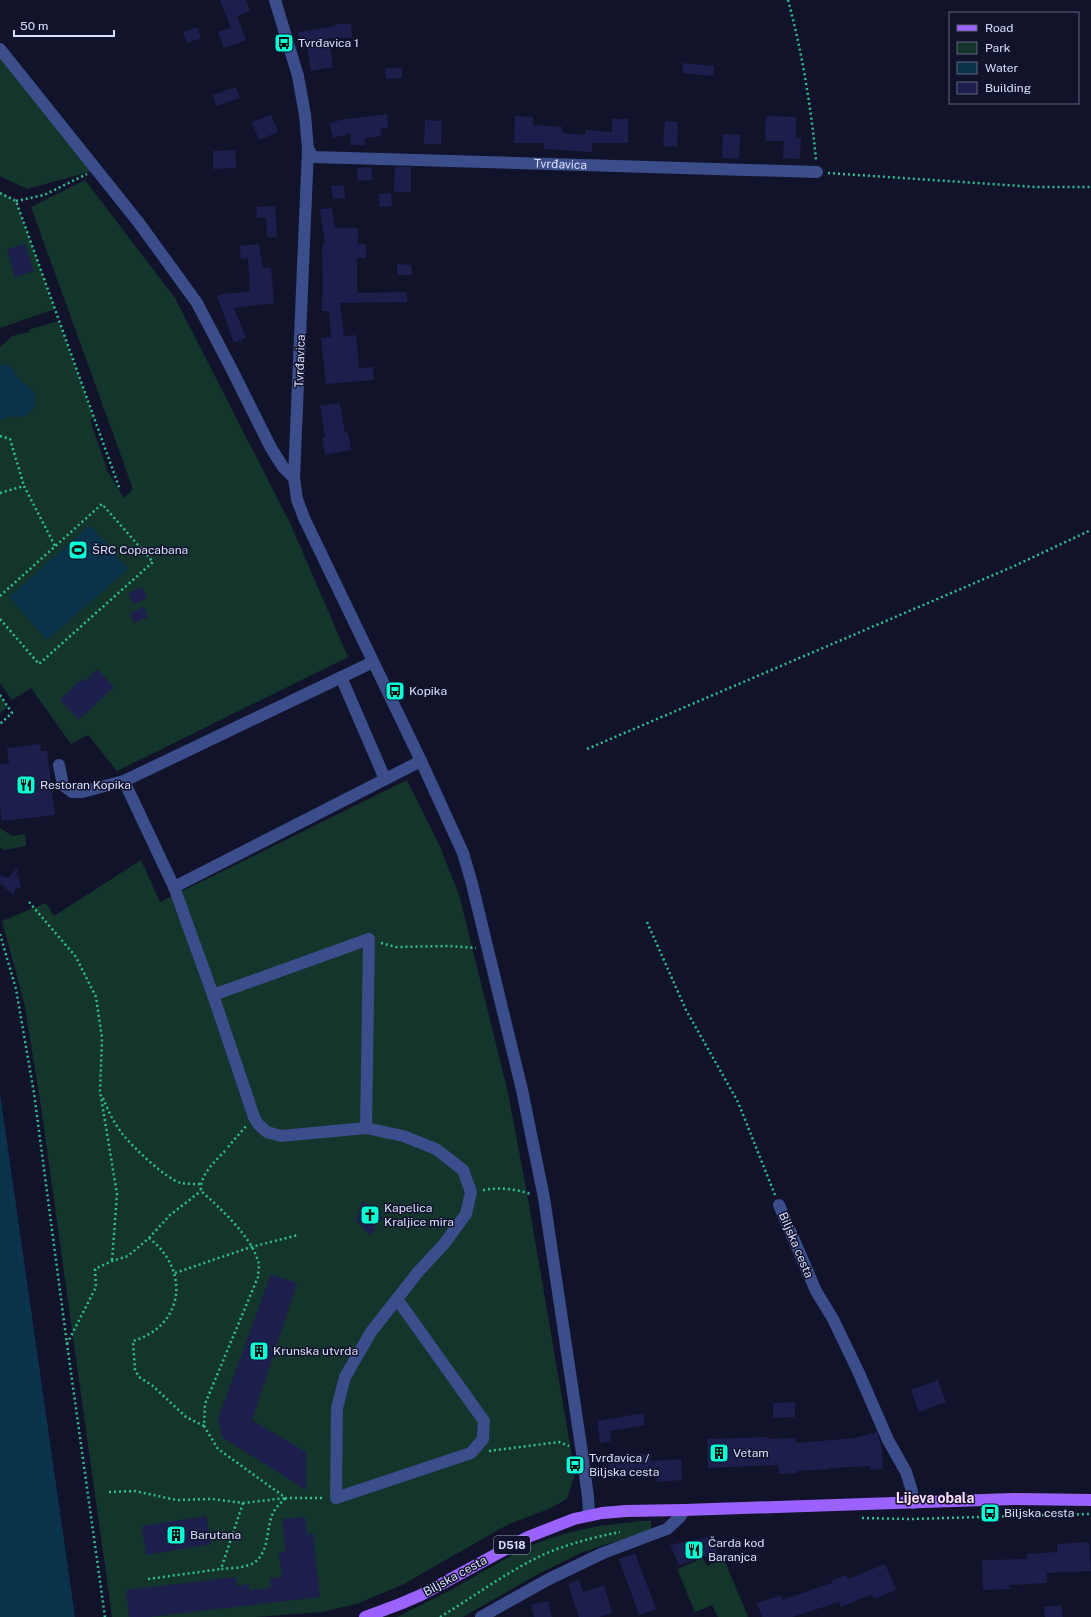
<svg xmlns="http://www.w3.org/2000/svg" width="1091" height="1617" font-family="'Public Sans',sans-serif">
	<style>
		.green { fill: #14352b }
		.water { fill: #0a334b }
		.building { fill: #1c1f4c }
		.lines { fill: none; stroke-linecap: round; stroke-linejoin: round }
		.path { stroke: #2fbf90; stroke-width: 2.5; stroke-dasharray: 2 3; stroke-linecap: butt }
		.minor { stroke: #3b4d8b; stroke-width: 12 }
		.major { stroke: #9b62ff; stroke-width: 12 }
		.labels { text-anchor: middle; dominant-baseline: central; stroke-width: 3; stroke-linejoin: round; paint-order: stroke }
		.shield { fill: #11132b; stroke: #9ea2bf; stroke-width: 1 }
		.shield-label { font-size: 11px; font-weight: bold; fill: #dbe0ff }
		.poi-label { font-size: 12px; fill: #dbe0ff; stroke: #11132b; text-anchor: start }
		.street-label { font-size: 12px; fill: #dbe0ff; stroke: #11132b }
		.quarter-label { font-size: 14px; font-weight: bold; fill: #ffddfc; stroke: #11132b }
	</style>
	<rect width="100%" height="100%" fill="#11132b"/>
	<path class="green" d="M0 49 96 170 27 189 0 176Z
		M85 180 175 298 291 525 348 657 117 771 88 735 71 744 31 688 12 700 0 683V347L12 336 29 332 30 329 59 321 94 418 90 420 108 472 124 498 133 489 31 207Z
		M0 193 16 201 55 309 0 328Z
		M0 695 8 707 0 713Z
		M407 780 441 849 460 898 508 1093 527 1193 575 1474 567 1499 551 1508 507 1525 402 1585 356 1604 322 1612 256 1617H112L40 1100 24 1002 2 921 46 903 54 916 141 860 160 902Z
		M0 828 12 836 25 834 26 846 4 850 0 847Z
		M641 1521H651V1530L583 1552 538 1574 463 1617H397L449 1591 528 1546 567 1533 599 1526Z
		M703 1558 707 1566 724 1559 748 1617H718L712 1605 695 1612 677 1569Z"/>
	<path class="water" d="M2 364C14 365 14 374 21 381 25 385 30 387 34 392L35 405C25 425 13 412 0 420V365Z
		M90 525 128 569 47 640 9 597Z
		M0 1093 75 1617H0Z"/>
	<path class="building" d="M220 0H246L250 11 237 16 246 40 224 48 218 32 231 28Z
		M335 24H351L352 38H329L333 67 311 71 306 38H299L298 32 335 26Z
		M197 27 201 38 187 43 183 32Z
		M683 63 714 66 713 76 682 73Z
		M385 68H402V78L386 79Z
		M236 87 240 98 216 106 213 95Z
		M387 114 388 128 380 129 382 136 365 138V145H350L351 133 333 138 329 123 348 118V119Z
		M271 115 278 132 259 140 252 122Z
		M515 116 533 117V125L562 127V133L585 135 586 130 612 132V119H628V143H592V152L544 149V143H514Z
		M766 116 796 117V138H801L800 159 783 158 784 141H765Z
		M425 120 442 121 441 144H424Z
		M665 121 678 122 677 147 663 146Z
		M723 134 740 135 739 159 722 158Z
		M235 150 236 168 213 169V151Z
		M371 167 373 180 358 181 357 168Z
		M395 167H411V192H394Z
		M344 185 345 198 333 199 331 186Z
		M391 193 392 206 380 207 378 194Z
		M275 206 277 237H267L266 218H257L256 207Z
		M332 208 335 228H358V244H366V258H357V293L407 292V302L340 303 344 336 356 335 359 368 373 367 374 380 326 384 321 338 331 337 329 311H322V294H323L322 244H325L320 209Z
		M25 244 34 271 15 277 7 249Z
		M259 244 263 268H271L274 303 234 308 246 338 234 343 217 296 228 292 229 294 250 291 248 258 241 259 240 246Z
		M397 264 411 265 412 275H397Z
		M340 403 345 433H348L351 450 325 455 322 438 325 437 320 406Z
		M142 587 147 598 133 604 128 593Z
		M144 607 148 617 134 623 130 613Z
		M97 669 114 687 79 720 60 700 81 679 84 682Z
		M40 744 41 751H47L55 815 2 821 0 807V764L9 763 7 748Z
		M18 867 16 876 18 877 21 889 15 887 14 895 0 884V875L8 878Z
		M362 1202 369 1205 373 1211 380 1210 382 1220 375 1222V1229L371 1236 356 1220Z
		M271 1274 297 1283 252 1420 306 1452V1490L222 1437 218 1419Z
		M938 1380 946 1402 919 1412 911 1390Z
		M795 1402V1417L773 1418V1403Z
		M643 1413 645 1425 610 1431 611 1441 600 1443 597 1421Z
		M877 1432 882 1451 883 1469 870 1470V1466L830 1468V1469L797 1471V1473L779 1474 778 1465 708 1468 707 1439 768 1437V1439L795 1438 796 1443 855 1438Z
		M651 1454V1461L681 1459 682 1480 657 1482V1474L609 1476 608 1455Z
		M206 1516 211 1544 146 1555 142 1526Z
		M305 1517 307 1534 313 1533 320 1597 149 1617H129L126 1590 236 1577 237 1586 249 1584V1590L271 1588 270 1579 282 1577 279 1552 286 1551 282 1519Z
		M712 1536 719 1559 709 1562 707 1556 679 1565 670 1545Z
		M1089 1542 1091 1571 1047 1573V1583L1009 1585 1010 1589 983 1590 982 1560 1027 1559V1554L1057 1552V1544Z
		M635 1553 656 1609 639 1615 619 1559Z
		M885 1564 896 1590 874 1599 872 1594 841 1607 839 1602 792 1617H762L757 1603 781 1595 782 1600 832 1583 831 1581 847 1575 848 1579Z
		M579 1580 583 1592 604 1585 612 1613 599 1617H579L568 1584Z
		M548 1601 552 1617H534L531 1605Z
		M1061 1605 1063 1617H1045L1044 1607Z"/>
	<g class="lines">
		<path class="path" d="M788 0C802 52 811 106 816 160
			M828 173 1036 187H1091
			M0 193 16 201 119 487
			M16 201 44 195 87 174
			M0 436 10 439 24 486
			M0 493 24 486 55 546
			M0 596 102 504 153 562 39 664 0 619
			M0 695 12 713 0 724
			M587 749 1012 567 1091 530
			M29 902 76 957 96 997 102 1038 100 1091 117 1194 112 1261
			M647 922 686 1010 738 1102 775 1195
			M0 934 16 989 34 1093 67 1344 105 1617
			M381 943 396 947 450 946 476 948
			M103 1098C108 1111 115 1125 124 1136 135 1149 166 1179 181 1183 187 1184 194 1184 200 1184
			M228 1147 246 1126
			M225 1151C215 1161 199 1176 201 1191 220 1208 251 1236 258 1261 260 1265 258 1272 258 1277L205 1404 204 1426 218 1449 286 1498H325
			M483 1190C499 1187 515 1189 531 1194
			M149 1238 170 1215 201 1191
			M175 1273 251 1247 298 1235
			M67 1344 96 1287 95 1269 112 1261 128 1256 149 1238C190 1270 185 1325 133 1341L135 1370 139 1377 153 1386 186 1417 204 1426
			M489 1451 559 1442 569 1446
			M109 1492 135 1491 176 1500 212 1499 243 1503 286 1498
			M243 1503 221 1569C232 1568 246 1568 255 1562 272 1549 264 1522 277 1507 279 1504 283 1501 286 1498
			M862 1518 910 1519 1091 1514
			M148 1579 221 1569
			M440 1617C475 1596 509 1570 547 1553 571 1543 595 1537 620 1532"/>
		<g class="minor">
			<path d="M275 0 298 76 305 115 308 149 294 478 297 499 304 518 421 761 463 853 471 880 522 1090 544 1198 582 1453 588 1497 589 1515"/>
			<path d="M0 49 139 223 197 303 230 366 271 448 283 467 294 478"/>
			<path id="s1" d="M308 149 313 157 817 172"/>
			<path d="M373 662 124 781 174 887 213 995 254 1117 258 1124 267 1132 281 1136 366 1128 403 1136 436 1149 463 1170 471 1192 466 1214 444 1244 418 1272 371 1332 345 1377 337 1408 336 1498 471 1453 483 1439 484 1421 397 1299"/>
			<path d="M341 677 385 779"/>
			<path d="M59 765 63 785 72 792H82L124 781"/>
			<path d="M174 887 421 761"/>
			<path d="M213 995 369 939 366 1128"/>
			<path d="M779 1205 816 1291 833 1319 858 1371 888 1440 906 1472 912 1491 913 1503"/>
			<path d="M481 1617 547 1580 603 1553 667 1529 680 1517 684 1510"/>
		</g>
		<path class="major" d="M365 1617 400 1604 421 1595 528 1537 574 1519 602 1513 626 1511 684 1510 1013 1499 1091 1500"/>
	</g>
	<defs>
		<g id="bus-square" transform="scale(1)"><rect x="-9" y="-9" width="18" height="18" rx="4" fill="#07ffd6" stroke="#11132b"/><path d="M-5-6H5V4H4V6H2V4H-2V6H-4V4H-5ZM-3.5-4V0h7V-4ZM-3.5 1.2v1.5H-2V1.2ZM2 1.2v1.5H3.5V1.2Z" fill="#111"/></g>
		<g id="stadium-square" transform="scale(1)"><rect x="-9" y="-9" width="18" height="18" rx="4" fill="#07ffd6" stroke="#11132b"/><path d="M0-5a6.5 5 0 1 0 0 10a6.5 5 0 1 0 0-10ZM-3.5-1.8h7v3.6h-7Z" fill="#111"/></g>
		<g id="restaurant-square" transform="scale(1)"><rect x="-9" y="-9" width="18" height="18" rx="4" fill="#07ffd6" stroke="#11132b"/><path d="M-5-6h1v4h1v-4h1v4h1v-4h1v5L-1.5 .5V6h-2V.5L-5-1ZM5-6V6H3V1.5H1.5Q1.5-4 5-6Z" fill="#111"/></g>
		<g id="church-square" transform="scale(1)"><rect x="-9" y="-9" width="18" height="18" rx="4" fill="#07ffd6" stroke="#11132b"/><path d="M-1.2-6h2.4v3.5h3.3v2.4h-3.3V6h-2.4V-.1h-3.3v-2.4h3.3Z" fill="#111"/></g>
		<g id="building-square" transform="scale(1)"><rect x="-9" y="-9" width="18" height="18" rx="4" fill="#07ffd6" stroke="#11132b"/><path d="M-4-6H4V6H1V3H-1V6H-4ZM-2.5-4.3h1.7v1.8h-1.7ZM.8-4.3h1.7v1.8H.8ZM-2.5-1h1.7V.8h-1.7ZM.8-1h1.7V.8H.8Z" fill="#111"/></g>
	</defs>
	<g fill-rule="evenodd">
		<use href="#bus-square" x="284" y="43"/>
		<use href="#stadium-square" x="78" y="550"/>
		<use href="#bus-square" x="395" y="691"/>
		<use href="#restaurant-square" x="26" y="785"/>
		<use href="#church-square" x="370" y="1215"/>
		<use href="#building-square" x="259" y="1351"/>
		<use href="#building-square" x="719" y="1453"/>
		<use href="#bus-square" x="575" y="1465"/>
		<use href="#bus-square" x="990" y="1513"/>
		<use href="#building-square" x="176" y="1535"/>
		<use href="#restaurant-square" x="694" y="1550"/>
	</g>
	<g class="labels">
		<rect class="shield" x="494" y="1536" width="36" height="18" rx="3"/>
		<g class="shield-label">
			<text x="512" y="1545">D518</text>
		</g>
		<g class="poi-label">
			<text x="298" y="43">Tvrđavica 1</text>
			<text x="92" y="550">ŠRC Copacabana</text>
			<text x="409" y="691">Kopika</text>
			<text x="40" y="785">Restoran Kopika</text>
			<text x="384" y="1208">Kapelica<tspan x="384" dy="14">Kraljice mira</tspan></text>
			<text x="273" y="1351">Krunska utvrda</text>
			<text x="733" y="1453">Vetam</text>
			<text x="589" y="1458">Tvrđavica /<tspan x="589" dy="14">Biljska cesta</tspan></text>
			<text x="1004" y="1513">Biljska cesta</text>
			<text x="190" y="1535">Barutana</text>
			<text x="708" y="1543">Čarda kod<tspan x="708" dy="14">Baranjca</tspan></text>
		</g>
		<g class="street-label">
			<text stroke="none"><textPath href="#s1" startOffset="257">Tvrđavica</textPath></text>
			<text transform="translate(300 361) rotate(-88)">Tvrđavica</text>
			<text transform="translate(796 1245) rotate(67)">Biljska cesta</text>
			<text transform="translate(455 1576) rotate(-29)">Biljska cesta</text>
		</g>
		<g class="quarter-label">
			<text x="935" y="1498">Lijeva obala</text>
		</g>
	</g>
	<rect x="949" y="12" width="130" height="92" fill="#11132b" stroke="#626580"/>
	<rect x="957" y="25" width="20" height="6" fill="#9b62ff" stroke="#626580"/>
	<text x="985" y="32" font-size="12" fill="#dbe0ff">Road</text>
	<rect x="957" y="42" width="20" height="12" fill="#14352b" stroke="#626580"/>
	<text x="985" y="52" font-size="12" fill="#dbe0ff">Park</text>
	<rect x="957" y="62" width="20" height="12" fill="#0a334b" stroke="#626580"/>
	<text x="985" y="72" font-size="12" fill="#dbe0ff">Water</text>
	<rect x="957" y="82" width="20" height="12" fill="#1c1f4c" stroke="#626580"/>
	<text x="985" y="92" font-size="12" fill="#dbe0ff">Building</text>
	<path d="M14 30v6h100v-6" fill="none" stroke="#dbe0ff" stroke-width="2"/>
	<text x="20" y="30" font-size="12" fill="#dbe0ff" stroke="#11132b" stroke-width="3" paint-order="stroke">50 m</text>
</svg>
